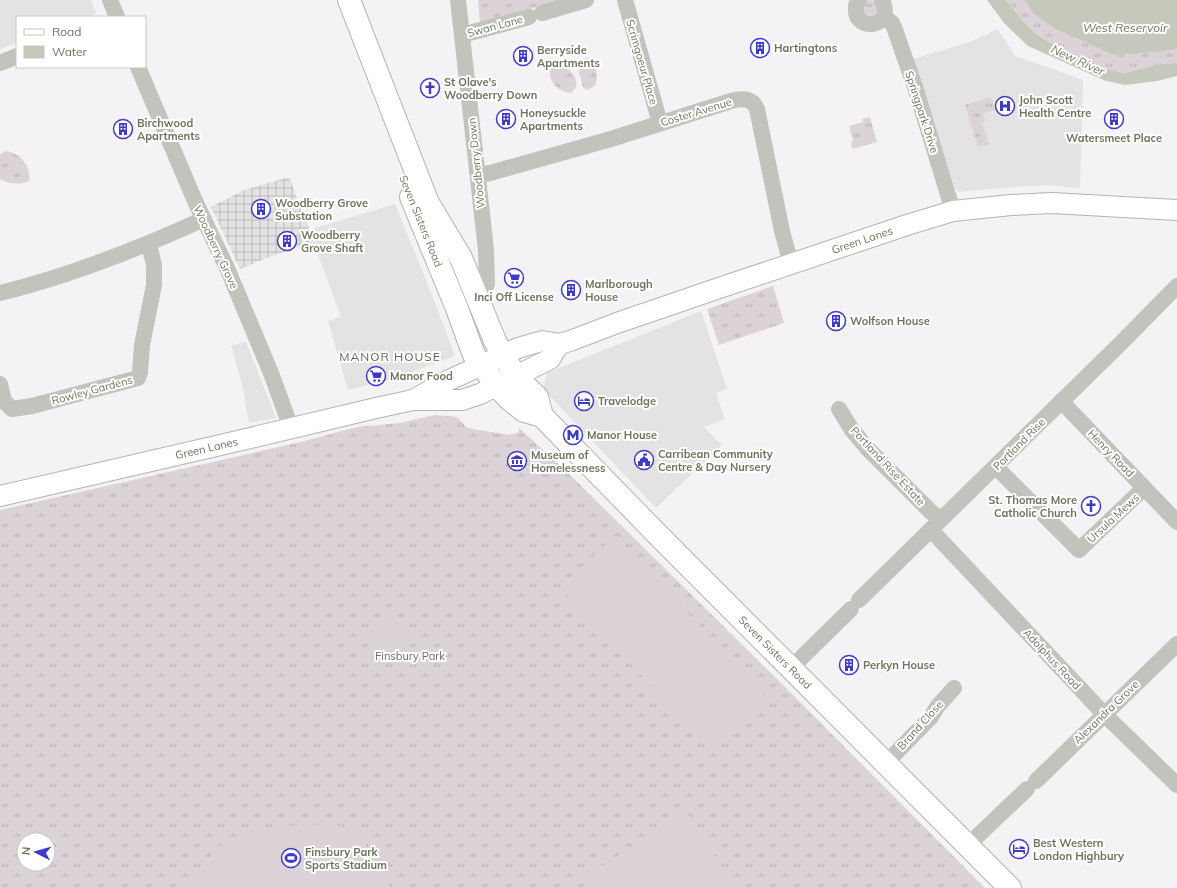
<svg xmlns="http://www.w3.org/2000/svg" width="1177" height="888" font-family="Mulish,sans-serif">
	<style>
		.built { fill: #e4e2e2 }
		.industrial { fill: url(#industrial-grid) }
		.grass { fill: url(#grass-tufts); fill-rule: evenodd }
		.garden { fill: #dbd3d8 }
		.water { fill: #c6c8bb }
		.lines { fill: none; stroke-linecap: round; stroke-linejoin: round }
		.major-casing { stroke: #b3b5ae; stroke-width: 22 }
		.highway-casing { stroke: #b1b3ac; stroke-width: 24 }
		.minor { stroke: #c1c3bc; stroke-width: 16 }
		.major { stroke: #fff; stroke-width: 20 }
		.highway { stroke: #fff; stroke-width: 22 }
		.labels { text-anchor: middle; dominant-baseline: central; stroke-width: 4; stroke-linejoin: round; paint-order: stroke }
		.street-label { font-size: 11px; fill: #6f745e; stroke: #fff }
		.poi-label { font-size: 11px; font-weight: bold; fill: #6f745e; stroke: #fff; text-anchor: start }
		.park-label { font-size: 11px; fill: #77656c; stroke: #fff }
		.water-label { font-size: 12px; font-style: italic; fill: #73755e; stroke: #fff }
		.neighbourhood-label { font-size: 12px; letter-spacing: 1px; fill: #616554; stroke: #fff }
	</style>
	<defs>
		<pattern id="industrial-grid" width="8" height="8" patternUnits="userSpaceOnUse"><rect width="8" height="8" fill="#e4e2e2"/><path d="M0 4h8M4 0v8" fill="none" stroke="#bdbcba"/></pattern>
		<pattern id="grass-tufts" width="24" height="20" patternUnits="userSpaceOnUse"><rect width="24" height="20" fill="#dbd3d8"/><path d="M3 7l-1-3M5 7V3M7 7l1-3M15 17l-1-3M17 17v-4M19 17l1-3" fill="none" stroke="#b6b0b2"/></pattern>
	</defs>
	<rect width="100%" height="100%" fill="#f4f2f5"/>
	<path class="built" d="M0 0H91L96 13 86 17H17V43L0 49Z
		M998 29 1015 56 1083 80 1080 188 1047 185 987 189 961 192H959L955 188 913 59 970 42Z
		M395 204 434 300 455 356 402 376 348 390 328 321 341 317 309 230Z
		M701 311 727 389 716 393 725 419 704 427 722 445 656 508 543 389 547 373Z
		M246 342 276 418 249 423 243 388 231 345Z"/>
	<path class="industrial" d="M289 177 314 242 269 257 240 269 211 207 244 190Z"/>
	<path class="grass" d="M862 8a8 8 0 1 1 16 0a8 8 0 1 1-16 0Z
		M478 0H561L480 24Z
		M1006 0H1024L1033 13 1164 51 1177 49V63L1159 64 1125 73 1106 69 1049 42 1036 34 1023 21Z
		M586 58 592 59C597 68 598 76 595 86L587 90 583 87 579 73 581 61Z
		M557 63C569 66 585 82 571 93 567 92 563 92 559 89 550 84 545 67 557 63Z
		M991 97 995 110 983 114 985 121 982 123 989 144 978 147 965 105Z
		M870 117 877 142 852 149 851 142 853 141 849 126 863 122 862 119Z
		M6 151C22 154 29 165 30 180 22 186 9 184 0 179V154Z
		M773 286 784 323 719 345 707 309Z
		M435 415 457 417 467 428 510 435 519 432V428L565 470 779 681 985 888H0V510L301 442 357 427 400 423ZM24 840H48V864H24Z"/>
	<path class="garden" d="M616 535 767 699 711 751 560 587Z
		M394 617 410 635 387 655 371 637Z
		M686 811 736 888H592L585 877Z
		M297 825C314 825 337 822 353 831 366 840 383 873 391 888H190C200 872 209 852 226 842 247 830 273 827 297 825Z"/>
	<path class="water" d="M987 0H1006L1023 21 1036 34 1049 42 1106 69 1125 73 1159 64 1177 63V76L1157 81 1125 85 1106 81 1028 46 1004 23Z
		M1024 0H1177V49L1164 51 1114 55 1054 28 1033 13Z"/>
	<g class="lines">
		<g class="major-casing">
			<g id="major">
				<path id="s1" d="M413 400 443 383 518 348 542 341 559 344 570 341 617 323 725 286 907 225 953 211 1011 205 1052 203 1177 210"/>
				<path id="s2" d="M0 496 242 440 376 408 413 400H462L480 394 550 359 559 344"/>
			</g>
		</g>
		<g class="highway-casing">
			<g id="highway">
				<path id="s3" d="M349 0 428 203 461 258 495 341 516 377 537 397 542 416 660 537 1010 888"/>
				<path d="M411 197 456 306 474 355 497 386 509 399 524 411 542 416"/>
			</g>
		</g>
		<path class="minor" d="M110 0 117 17
			M458 0 486 250 487 284 484 292 476 296
			M625 0 660 123
			M859 0C856 3 856 5 856 9 854 32 896 28 882 0
			M542 13 586 0
			M884 17 892 23 894 27 916 90 953 211
			M462 35 529 17
			M0 63 17 56
			M138 67 195 201 227 268 271 373 291 428
			M478 175 490 173 611 139 731 101C742 98 752 98 757 109L782 231 791 264
			M0 293C70 276 138 249 204 219
			M0 384 4 401 12 409 32 406 138 378 140 372 142 345 154 285V265L149 244
			M1061 401 1177 522
			M839 409 852 430 868 449 931 512 941 519
			M996 467 1079 550 1144 488
			M931 530 1104 714 1177 785
			M859 600 1120 344 1177 286
			M791 668 851 609
			M886 763 931 717 937 707 954 688
			M1036 781 1177 644
			M967 846 1027 789"/>
		<use href="#major" class="major"/>
		<use href="#highway" class="highway"/>
	</g>
	<defs>
		<g id="building-ring" transform="scale(1)"><circle r="9.5" fill="#fff" stroke="#3f3acc" stroke-width="1.5"/><path d="M-4-6H4V6H1V3H-1V6H-4ZM-2.5-4.3h1.7v1.8h-1.7ZM.8-4.3h1.7v1.8H.8ZM-2.5-1h1.7V.8h-1.7ZM.8-1h1.7V.8H.8Z" fill="#3f3acc"/></g>
		<g id="church-ring" transform="scale(1)"><circle r="9.5" fill="#fff" stroke="#3f3acc" stroke-width="1.5"/><path d="M-1.2-6h2.4v3.5h3.3v2.4h-3.3V6h-2.4V-.1h-3.3v-2.4h3.3Z" fill="#3f3acc"/></g>
		<g id="hospital-ring" transform="scale(1)"><circle r="9.5" fill="#fff" stroke="#3f3acc" stroke-width="1.5"/><path d="M-5-5h3v3.5h4V-5h3V5h-3V1.5h-4V5h-3Z" fill="#3f3acc"/></g>
		<g id="supermarket-ring" transform="scale(1)"><circle r="9.5" fill="#fff" stroke="#3f3acc" stroke-width="1.5"/><path d="M-6-5.5h2.5l.6 2H6L4.5 2H-2.5L-4.4-4H-6ZM-1.5 3.2a1.3 1.3 0 1 0 .1 0ZM3 3.2a1.3 1.3 0 1 0 .1 0Z" fill="#3f3acc"/></g>
		<g id="hotel-ring" transform="scale(1)"><circle r="9.5" fill="#fff" stroke="#3f3acc" stroke-width="1.5"/><path d="M-6-4.5h1.5V1H6V5H4.5V3h-9V5H-6ZM-4 0a1.8 1.8 0 1 1 3.6 0ZM.5 0V-2.5h3Q6-2.5 6 0Z" fill="#3f3acc"/></g>
		<g id="metro-ring" transform="scale(1)"><circle r="9.5" fill="#fff" stroke="#3f3acc" stroke-width="1.5"/><path d="M-5.5 5V-5H-3L0 0L3-5H5.5V5H3V-.5L0 4L-3-.5V5Z" fill="#3f3acc"/></g>
		<g id="civic-ring" transform="scale(1)"><circle r="9.5" fill="#fff" stroke="#3f3acc" stroke-width="1.5"/><path d="M-.6-6.5H3V-4.5H.6V-3L4-1V1h2V6H-6V1h2V-1L-.6-3ZM-1.2 2.5V6h2.4V2.5Z" fill="#3f3acc"/></g>
		<g id="museum-ring" transform="scale(1)"><circle r="9.5" fill="#fff" stroke="#3f3acc" stroke-width="1.5"/><path d="M0-6L6-3V-2H-6V-3ZM-5-1h2V3h-2ZM-1-1h2V3h-2ZM3-1h2V3H3ZM-6 4H6V6H-6Z" fill="#3f3acc"/></g>
		<g id="stadium-ring" transform="scale(1)"><circle r="9.5" fill="#fff" stroke="#3f3acc" stroke-width="1.5"/><path d="M0-5a6.5 5 0 1 0 0 10a6.5 5 0 1 0 0-10ZM-3.5-1.8h7v3.6h-7Z" fill="#3f3acc"/></g>
	</defs>
	<g fill-rule="evenodd">
		<use href="#building-ring" x="760" y="48"/>
		<use href="#building-ring" x="523" y="56"/>
		<use href="#church-ring" x="430" y="88"/>
		<use href="#hospital-ring" x="1005" y="106"/>
		<use href="#building-ring" x="506" y="119"/>
		<use href="#building-ring" x="1114" y="119"/>
		<use href="#building-ring" x="123" y="129"/>
		<use href="#building-ring" x="261" y="209"/>
		<use href="#building-ring" x="287" y="241"/>
		<use href="#supermarket-ring" x="514" y="278"/>
		<use href="#building-ring" x="571" y="290"/>
		<use href="#building-ring" x="836" y="321"/>
		<use href="#supermarket-ring" x="376" y="376"/>
		<use href="#hotel-ring" x="584" y="401"/>
		<use href="#metro-ring" x="573" y="435"/>
		<use href="#civic-ring" x="644" y="460"/>
		<use href="#museum-ring" x="517" y="461"/>
		<use href="#church-ring" x="1091" y="506"/>
		<use href="#building-ring" x="849" y="665"/>
		<use href="#hotel-ring" x="1019" y="849"/>
		<use href="#stadium-ring" x="291" y="858"/>
	</g>
	<g class="labels">
		<g class="street-label">
			<text transform="translate(495 26) rotate(-15)">Swan Lane</text>
			<text transform="translate(642 62) rotate(74)">Scrimgoeur Place</text>
			<text transform="translate(696 112) rotate(-17)">Coster Avenue</text>
			<text transform="translate(922 112) rotate(72)">Springpark Drive</text>
			<text transform="translate(476 163) rotate(-96)">Woodberry Down</text>
			<text transform="translate(421 221) rotate(68)">Seven Sisters Road</text>
			<text stroke="none"><textPath href="#s1" startOffset="480">Green Lanes</textPath></text>
			<text transform="translate(216 247) rotate(65)">Woodberry Grove</text>
			<text transform="translate(92 390) rotate(-15)">Rowley Gardens</text>
			<text transform="translate(1019 444) rotate(-45)">Portland Rise</text>
			<text stroke="none"><textPath href="#s2" startOffset="212">Green Lanes</textPath></text>
			<text transform="translate(1111 453) rotate(46)">Henry Road</text>
			<text transform="translate(888 466) rotate(47)">Portland Rise Estate</text>
			<text transform="translate(1113 518) rotate(-43)">Ursula Mews</text>
			<text stroke="none"><textPath href="#s3" startOffset="794">Seven Sisters Road</textPath></text>
			<text transform="translate(1052 659) rotate(47)">Adolphus Road</text>
			<text transform="translate(1106 712) rotate(-44)">Alexandra Grove</text>
			<text transform="translate(920 725) rotate(-48)">Brand Close</text>
		</g>
		<g class="poi-label">
			<text x="774" y="48">Hartingtons</text>
			<text x="537" y="50">Berryside<tspan x="537" dy="13">Apartments</tspan></text>
			<text x="444" y="82">St Olave's<tspan x="444" dy="13">Woodberry Down</tspan></text>
			<text x="1019" y="100">John Scott<tspan x="1019" dy="13">Health Centre</tspan></text>
			<text x="520" y="113">Honeysuckle<tspan x="520" dy="13">Apartments</tspan></text>
			<text x="137" y="123">Birchwood<tspan x="137" dy="13">Apartments</tspan></text>
			<text x="1114" y="138" text-anchor="middle">Watersmeet Place</text>
			<text x="275" y="203">Woodberry Grove<tspan x="275" dy="13">Substation</tspan></text>
			<text x="301" y="235">Woodberry<tspan x="301" dy="13">Grove Shaft</tspan></text>
			<text x="585" y="284">Marlborough<tspan x="585" dy="13">House</tspan></text>
			<text x="514" y="297" text-anchor="middle">Inci Off License</text>
			<text x="850" y="321">Wolfson House</text>
			<text x="390" y="376">Manor Food</text>
			<text x="598" y="401">Travelodge</text>
			<text x="587" y="435">Manor House</text>
			<text x="658" y="454">Carribean Community<tspan x="658" dy="13">Centre &amp; Day Nursery</tspan></text>
			<text x="531" y="455">Museum of<tspan x="531" dy="13">Homelessness</tspan></text>
			<text x="1077" y="500" text-anchor="end">St. Thomas More<tspan x="1077" dy="13">Catholic Church</tspan></text>
			<text x="863" y="665">Perkyn House</text>
			<text x="1033" y="843">Best Western<tspan x="1033" dy="13">London Highbury</tspan></text>
			<text x="305" y="852">Finsbury Park<tspan x="305" dy="13">Sports Stadium</tspan></text>
		</g>
		<g class="park-label">
			<text x="410" y="656">Finsbury Park</text>
		</g>
		<g class="water-label">
			<text x="1125" y="27">West Reservoir</text>
			<text transform="translate(1078 60) rotate(25)">New River</text>
		</g>
		<g class="neighbourhood-label">
			<text x="390" y="356">MANOR HOUSE</text>
		</g>
	</g>
	<rect x="16" y="16" width="130" height="52" fill="#ffffff" stroke="#c5c7bf"/>
	<rect x="24" y="29" width="20" height="6" fill="#ffffff" stroke="#c5c7bf"/>
	<text x="52" y="36" font-size="12" fill="#6f745e">Road</text>
	<rect x="24" y="46" width="20" height="12" fill="#c6c8bb" stroke="#c5c7bf"/>
	<text x="52" y="56" font-size="12" fill="#6f745e">Water</text>
	<g transform="translate(36 852) rotate(276)"><circle r="19" fill="#ffffff" stroke="#c5c7bf"/>
	<path d="M0-3L7 15L0 10L-7 15Z" fill="#3f3acc"/>
	<text y="-6" font-size="11" font-weight="bold" text-anchor="middle" fill="#6f745e">N</text>
	</g>
</svg>
